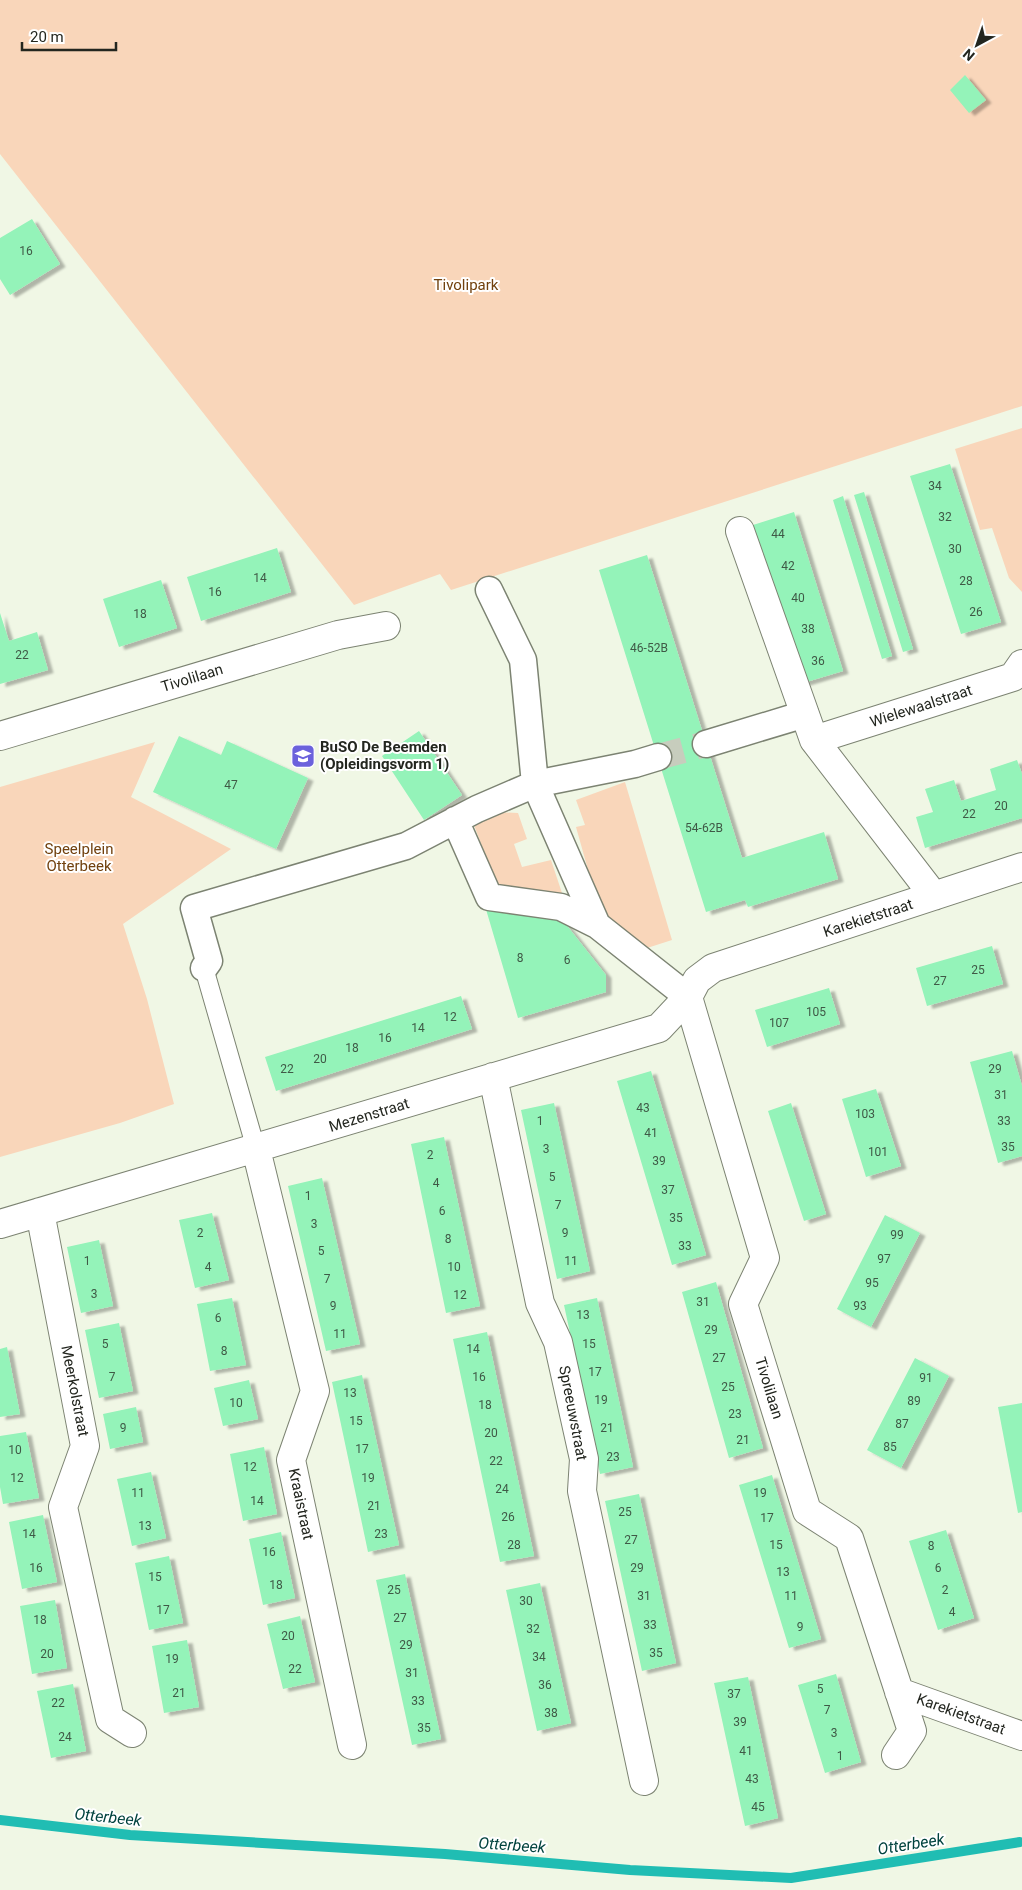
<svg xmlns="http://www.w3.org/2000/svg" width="1022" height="1890" font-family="Roboto,sans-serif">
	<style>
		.green { fill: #f9d6ba }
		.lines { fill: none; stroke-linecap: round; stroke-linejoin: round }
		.stream { stroke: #20bdb3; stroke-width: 10 }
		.building { fill: #94f3b9; filter: url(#shadow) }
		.pedestrian-tunnel { stroke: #c7cdbd; stroke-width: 26; stroke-dasharray: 26 13; stroke-linecap: butt }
		.service-casing { stroke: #7c8372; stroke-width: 20 }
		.pedestrian-casing { stroke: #7c8372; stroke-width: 29 }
		.minor-casing { stroke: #7c8372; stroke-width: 30 }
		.service { stroke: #fff; stroke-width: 18 }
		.pedestrian { stroke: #fff; stroke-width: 26 }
		.minor { stroke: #fff; stroke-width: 28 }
		.labels { text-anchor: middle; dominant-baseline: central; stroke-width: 4; stroke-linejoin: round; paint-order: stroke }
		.number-label { font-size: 12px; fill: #3f5946 }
		.park-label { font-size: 15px; fill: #71410e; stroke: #fff }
		.street-label { font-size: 15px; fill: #23261f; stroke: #fff }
		.poi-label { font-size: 15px; font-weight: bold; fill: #23261f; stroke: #fff; text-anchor: start }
		.water-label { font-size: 16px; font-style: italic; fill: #00423e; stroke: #fff }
	</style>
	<defs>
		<filter id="shadow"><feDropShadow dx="5.5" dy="3" stdDeviation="1" flood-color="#0004"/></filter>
	</defs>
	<rect width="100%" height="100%" fill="#f0f7e5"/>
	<path class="green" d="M0 0H1022V406L451 590 440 574 354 605 0 154Z
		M1022 428V592L1009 578 992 528 980 530 955 449Z
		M155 742 131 797 231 849 123 924 147 999 174 1104 120 1123 0 1157V787Z
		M625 782 672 940 644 949 601 916 576 827 585 825 576 800Z
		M494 812 518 813 527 839 514 844 522 867 551 860 565 902 498 890 474 825Z"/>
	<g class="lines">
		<path class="stream" d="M0 1820 130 1835 445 1854 630 1870 791 1878 1020 1842"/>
	</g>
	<path class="building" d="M965 75 986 100 969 113 950 90Z
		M32 219 60 264 10 295 0 279V238Z
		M950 464 1001 622 961 634 910 476Z
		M864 492 913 649 903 652 854 495Z
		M843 496 892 656 882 659 833 500Z
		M794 512 843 671 803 683 753 525Z
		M277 548 291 592 201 621 187 577Z
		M647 555 742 858 824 832 838 879 748 907 745 900 706 912 599 570Z
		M161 580 177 628 119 647 103 599Z
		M0 613 9 641 37 632 48 670 0 684Z
		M419 731 462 795 424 820 382 756Z
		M179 736 221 755 227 741 308 778 276 849 153 792Z
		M1017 760 1022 774V818L925 848 916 817 933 812 925 789 954 780 961 801 980 795 996 790 990 769Z
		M485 906 557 913 606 975V992L518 1018Z
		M992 946 1003 984 927 1006 916 968Z
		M829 988 840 1024 767 1047 755 1010Z
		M461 996 472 1029 276 1091 265 1057Z
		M1012 1051 1022 1086V1156L998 1163 970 1062Z
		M651 1071 706 1255 672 1265 617 1081Z
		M876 1089 901 1166 866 1177 842 1099Z
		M554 1103 590 1271 557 1279 521 1110Z
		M791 1103 826 1214 804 1221 768 1111Z
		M444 1137 480 1306 446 1313 411 1144Z
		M322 1178 360 1344 326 1351 288 1186Z
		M212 1213 229 1280 195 1288 179 1220Z
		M885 1215 920 1233 871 1327 837 1309Z
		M99 1240 113 1306 81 1313 67 1247Z
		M716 1282 763 1448 729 1458 682 1292Z
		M232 1298 246 1365 210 1371 197 1304Z
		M597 1298 633 1467 600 1474 564 1305Z
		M119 1323 133 1391 99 1398 85 1330Z
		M487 1332 534 1556 500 1562 453 1339Z
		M7 1347 20 1414 0 1417V1349Z
		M915 1358 949 1376 901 1468 867 1450Z
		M362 1375 399 1545 368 1552 332 1382Z
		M249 1380 258 1419 223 1426 214 1388Z
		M1022 1403V1512L1018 1513 998 1407Z
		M136 1407 143 1442 110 1449 103 1414Z
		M26 1432 39 1498 3 1504 0 1487V1436Z
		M264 1447 277 1514 243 1521 230 1454Z
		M151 1472 166 1538 132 1546 117 1479Z
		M772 1475 821 1639 789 1648 739 1485Z
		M639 1494 676 1663 642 1671 605 1501Z
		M43 1515 57 1582 22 1589 9 1522Z
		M946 1530 974 1618 938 1630 909 1541Z
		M281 1532 295 1598 263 1605 249 1539Z
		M169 1556 183 1623 149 1630 135 1563Z
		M405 1574 441 1739 412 1745 376 1580Z
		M540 1583 571 1723 537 1731 506 1590Z
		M55 1600 67 1668 32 1674 20 1606Z
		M300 1616 315 1682 283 1689 267 1624Z
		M187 1640 199 1707 164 1713 152 1646Z
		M836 1674 861 1762 825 1773 798 1685Z
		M748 1677 778 1818 745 1826 714 1683Z
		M73 1684 86 1751 51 1758 37 1691Z"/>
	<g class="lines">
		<path class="pedestrian-tunnel" d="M658 757 706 744"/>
		<g class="service-casing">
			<path id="service" d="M204 968 256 1149"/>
		</g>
		<g class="pedestrian-casing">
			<path id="pedestrian" d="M489 590 523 660 535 784 597 925 688 997
				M706 744 805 714
				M455 820 489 897 561 907 597 925
				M204 968 209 961 194 908 406 846 477 809 535 784 635 764 658 757"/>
		</g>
		<g class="minor-casing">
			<path id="minor" d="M740 531 814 740 1013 677 1022 664
				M0 736 338 635 386 626
				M814 740 934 896
				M688 997 765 1258 743 1304 807 1511 849 1538 912 1731 896 1755
				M493 1077 540 1303 558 1342 584 1459 582 1491 644 1781
				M256 1149 315 1391 291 1460 352 1745
				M40 1212 85 1446 63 1507 110 1719 132 1733
				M0 1224 659 1028 688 997 697 980 713 968 1022 867
				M899 1692 1022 1736"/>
		</g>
		<use href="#service" class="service"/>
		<use href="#pedestrian" class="pedestrian"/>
		<use href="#minor" class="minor"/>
	</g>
	<defs>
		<g id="school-square" transform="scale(1.25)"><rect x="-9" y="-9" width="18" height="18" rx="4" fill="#6b62dc" stroke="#fff"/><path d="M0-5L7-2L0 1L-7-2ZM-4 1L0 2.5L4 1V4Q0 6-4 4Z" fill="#fff"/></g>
	</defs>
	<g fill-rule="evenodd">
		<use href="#school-square" x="303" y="756"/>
	</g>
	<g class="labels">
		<g class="number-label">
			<text x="26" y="251">16</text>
			<text x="935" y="486">34</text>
			<text x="945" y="517">32</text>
			<text x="778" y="534">44</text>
			<text x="955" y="549">30</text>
			<text x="788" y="566">42</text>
			<text x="260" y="578">14</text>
			<text x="966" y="581">28</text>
			<text x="215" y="592">16</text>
			<text x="798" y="598">40</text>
			<text x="976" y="612">26</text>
			<text x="140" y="614">18</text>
			<text x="808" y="629">38</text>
			<text x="649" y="648">46-52B</text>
			<text x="22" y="655">22</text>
			<text x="818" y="661">36</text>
			<text x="231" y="785">47</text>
			<text x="1001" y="806">20</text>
			<text x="969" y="814">22</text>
			<text x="704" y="828">54-62B</text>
			<text x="520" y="958">8</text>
			<text x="567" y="960">6</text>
			<text x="978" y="970">25</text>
			<text x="940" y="981">27</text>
			<text x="816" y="1012">105</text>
			<text x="450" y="1017">12</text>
			<text x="779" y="1023">107</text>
			<text x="418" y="1028">14</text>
			<text x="385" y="1038">16</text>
			<text x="352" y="1048">18</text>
			<text x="320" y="1059">20</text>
			<text x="287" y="1069">22</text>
			<text x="995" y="1069">29</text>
			<text x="1001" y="1095">31</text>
			<text x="643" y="1108">43</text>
			<text x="865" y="1114">103</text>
			<text x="540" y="1121">1</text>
			<text x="1004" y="1121">33</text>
			<text x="651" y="1133">41</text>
			<text x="1008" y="1147">35</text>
			<text x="546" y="1149">3</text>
			<text x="878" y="1152">101</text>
			<text x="430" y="1155">2</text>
			<text x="659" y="1161">39</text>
			<text x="552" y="1177">5</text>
			<text x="436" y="1183">4</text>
			<text x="668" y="1190">37</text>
			<text x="308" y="1196">1</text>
			<text x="558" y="1205">7</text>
			<text x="442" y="1211">6</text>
			<text x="676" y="1218">35</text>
			<text x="314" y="1224">3</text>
			<text x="200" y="1233">2</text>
			<text x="565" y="1233">9</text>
			<text x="897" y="1235">99</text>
			<text x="448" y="1239">8</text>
			<text x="685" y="1246">33</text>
			<text x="321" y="1251">5</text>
			<text x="884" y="1259">97</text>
			<text x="87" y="1261">1</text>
			<text x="571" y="1261">11</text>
			<text x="208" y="1267">4</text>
			<text x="454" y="1267">10</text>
			<text x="327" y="1279">7</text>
			<text x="872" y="1283">95</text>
			<text x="94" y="1294">3</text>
			<text x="460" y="1295">12</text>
			<text x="703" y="1302">31</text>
			<text x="333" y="1306">9</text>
			<text x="860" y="1306">93</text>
			<text x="583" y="1315">13</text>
			<text x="218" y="1318">6</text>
			<text x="711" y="1330">29</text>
			<text x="340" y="1334">11</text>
			<text x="105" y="1344">5</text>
			<text x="589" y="1344">15</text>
			<text x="473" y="1349">14</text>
			<text x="224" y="1351">8</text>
			<text x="719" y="1358">27</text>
			<text x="595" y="1372">17</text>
			<text x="112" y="1377">7</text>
			<text x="479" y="1377">16</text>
			<text x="926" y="1378">91</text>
			<text x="728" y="1387">25</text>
			<text x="350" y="1393">13</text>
			<text x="601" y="1400">19</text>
			<text x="914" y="1401">89</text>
			<text x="236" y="1403">10</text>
			<text x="485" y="1405">18</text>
			<text x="735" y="1414">23</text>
			<text x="356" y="1421">15</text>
			<text x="902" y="1424">87</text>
			<text x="123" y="1428">9</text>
			<text x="607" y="1428">21</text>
			<text x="491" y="1433">20</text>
			<text x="743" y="1440">21</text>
			<text x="890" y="1447">85</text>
			<text x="362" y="1449">17</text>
			<text x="15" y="1450">10</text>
			<text x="613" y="1457">23</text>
			<text x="496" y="1461">22</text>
			<text x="250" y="1467">12</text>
			<text x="17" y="1478">12</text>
			<text x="368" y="1478">19</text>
			<text x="502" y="1489">24</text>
			<text x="138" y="1493">11</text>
			<text x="760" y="1493">19</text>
			<text x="257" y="1501">14</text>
			<text x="374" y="1506">21</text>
			<text x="625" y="1512">25</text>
			<text x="508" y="1517">26</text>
			<text x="767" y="1518">17</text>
			<text x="145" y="1526">13</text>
			<text x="29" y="1534">14</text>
			<text x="381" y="1534">23</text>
			<text x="631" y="1540">27</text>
			<text x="514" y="1545">28</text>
			<text x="776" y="1545">15</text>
			<text x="931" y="1546">8</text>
			<text x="269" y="1552">16</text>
			<text x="36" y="1568">16</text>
			<text x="637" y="1568">29</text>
			<text x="938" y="1568">6</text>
			<text x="783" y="1572">13</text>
			<text x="155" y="1577">15</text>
			<text x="276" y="1585">18</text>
			<text x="394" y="1590">25</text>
			<text x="945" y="1590">2</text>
			<text x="644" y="1596">31</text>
			<text x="791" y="1596">11</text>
			<text x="526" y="1601">30</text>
			<text x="163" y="1610">17</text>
			<text x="952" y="1612">4</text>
			<text x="400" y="1618">27</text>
			<text x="40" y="1620">18</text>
			<text x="650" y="1625">33</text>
			<text x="800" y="1627">9</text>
			<text x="533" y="1629">32</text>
			<text x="288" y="1636">20</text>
			<text x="406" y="1645">29</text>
			<text x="656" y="1653">35</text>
			<text x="47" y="1654">20</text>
			<text x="539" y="1657">34</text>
			<text x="172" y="1659">19</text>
			<text x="295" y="1669">22</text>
			<text x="412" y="1673">31</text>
			<text x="545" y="1685">36</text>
			<text x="820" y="1689">5</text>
			<text x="179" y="1693">21</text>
			<text x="734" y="1694">37</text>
			<text x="418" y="1701">33</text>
			<text x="58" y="1703">22</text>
			<text x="827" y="1710">7</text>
			<text x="551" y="1713">38</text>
			<text x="740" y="1722">39</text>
			<text x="424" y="1728">35</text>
			<text x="834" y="1733">3</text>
			<text x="65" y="1737">24</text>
			<text x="746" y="1751">41</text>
			<text x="840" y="1756">1</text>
			<text x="752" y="1779">43</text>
			<text x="758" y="1807">45</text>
		</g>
		<g class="park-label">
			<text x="466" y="285">Tivolipark</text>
			<text x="79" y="849">Speelplein<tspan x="79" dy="17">Otterbeek</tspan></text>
		</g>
		<g class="street-label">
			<text transform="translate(192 678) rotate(-17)">Tivolilaan</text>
			<text transform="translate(921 706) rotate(-18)">Wielewaalstraat</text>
			<text transform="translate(868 918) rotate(-18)">Karekietstraat</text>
			<text transform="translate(369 1115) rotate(-17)">Mezenstraat</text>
			<text transform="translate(769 1388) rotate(73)">Tivolilaan</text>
			<text transform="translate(75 1391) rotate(79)">Meerkolstraat</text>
			<text transform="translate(573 1413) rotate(79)">Spreeuwstraat</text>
			<text transform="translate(301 1504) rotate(78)">Kraaistraat</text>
			<text transform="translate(961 1714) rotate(20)">Karekietstraat</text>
		</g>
		<g class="poi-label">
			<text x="320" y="747">BuSO De Beemden<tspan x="320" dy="17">(Opleidingsvorm 1)</tspan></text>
		</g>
		<g class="water-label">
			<text transform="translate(108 1817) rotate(6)">Otterbeek</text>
			<text transform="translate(911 1844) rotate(-9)">Otterbeek</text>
			<text transform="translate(512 1845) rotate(4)">Otterbeek</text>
		</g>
	</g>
	<g transform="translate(977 45) rotate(220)" stroke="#ffffff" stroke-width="4" paint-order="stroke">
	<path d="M0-4L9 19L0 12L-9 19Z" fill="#23261f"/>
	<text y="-8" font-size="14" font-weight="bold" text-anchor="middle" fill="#23261f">N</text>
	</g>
	<path d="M22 42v8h94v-8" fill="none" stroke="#23261f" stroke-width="2.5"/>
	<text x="30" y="42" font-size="15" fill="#23261f" stroke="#ffffff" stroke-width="4" paint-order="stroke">20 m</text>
</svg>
